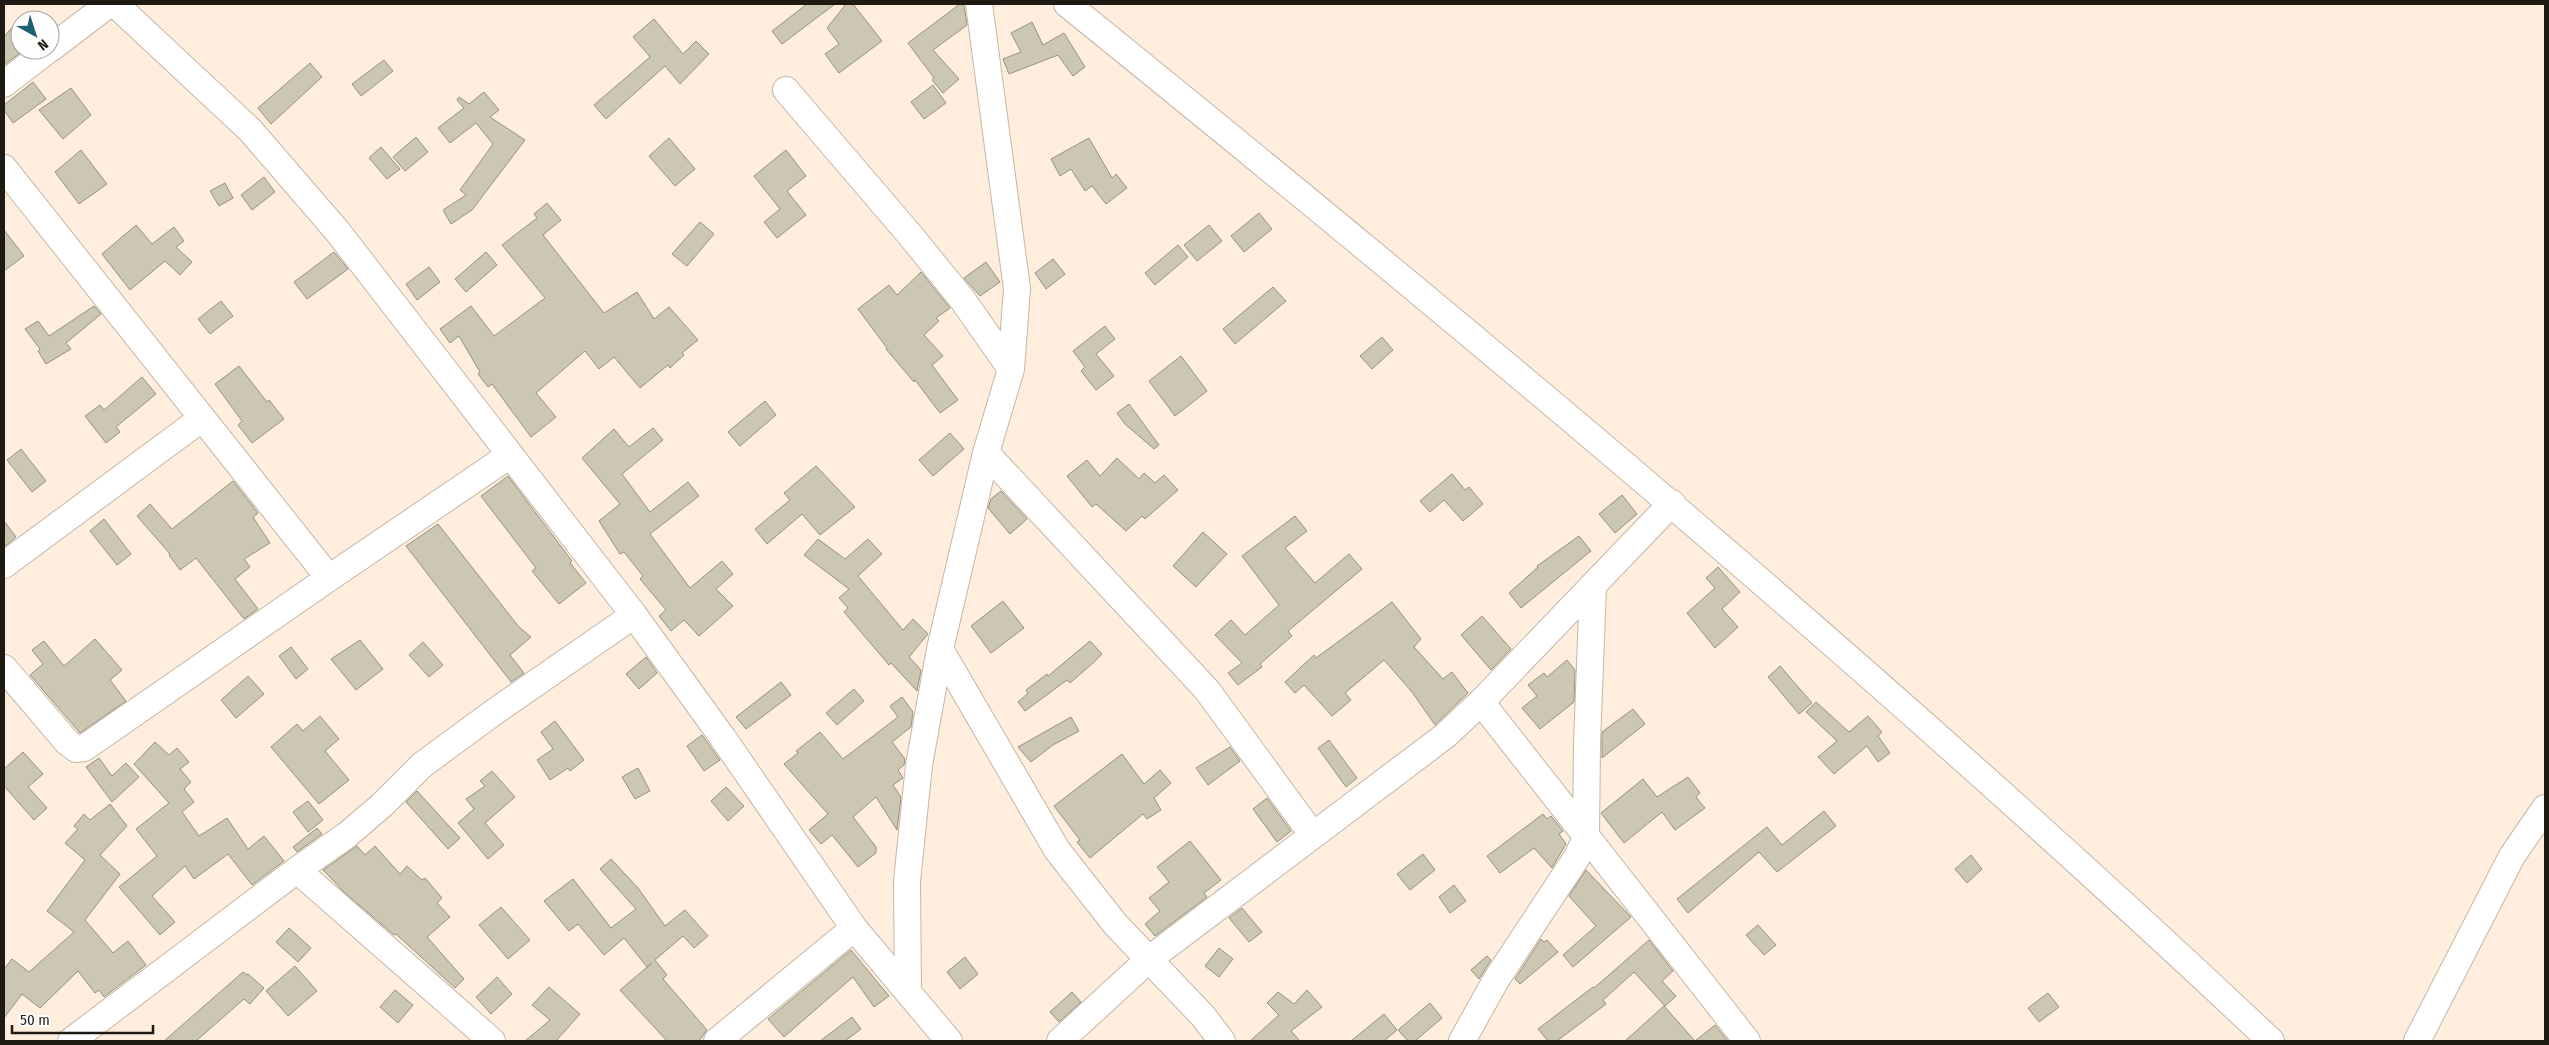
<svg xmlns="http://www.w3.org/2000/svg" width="2549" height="1045" font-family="'Fira Sans Condensed',sans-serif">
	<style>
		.building { fill: #ccc7b3; stroke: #96927f }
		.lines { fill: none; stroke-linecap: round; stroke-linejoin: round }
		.minor-casing { stroke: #c6b6a7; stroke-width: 28 }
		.minor { stroke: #fff; stroke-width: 26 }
	</style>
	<rect width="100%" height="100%" fill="#ffeede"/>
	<path class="building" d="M807 4H835L782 44 772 31Z
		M846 4H853L882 41 839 73 825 54 839 44 827 28Z
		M960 4 964 6 967 25 933 50 959 79 943 93 932 80 934 78 908 43Z
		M20 18V53L4 65V37Z
		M654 19 683 54 696 41 709 54 680 84 665 66 606 119 594 105 650 57 633 37Z
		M1032 22 1043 45 1064 33 1085 67 1073 76 1058 55 1009 74 1003 59 1021 52 1011 33Z
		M384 60 393 71 361 96 352 84Z
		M310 63 322 77 271 124 258 108Z
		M33 82 46 99 13 123 4 110V105Z
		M933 85 946 103 924 119 911 102Z
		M71 88 91 115 63 139 39 110Z
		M484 92 499 110 490 117 525 140 472 210 451 224 443 210 466 195 460 190 493 144 476 123 450 143 438 128 464 108 457 100 459 97 469 104Z
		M416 137 428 152 405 171 393 157Z
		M669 138 695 169 675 186 649 156Z
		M1089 138 1112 178 1116 174 1127 188 1106 204 1092 186 1085 191 1071 169 1060 176 1051 159Z
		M381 147 400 169 387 179 369 158Z
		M81 150 107 184 79 204 55 172Z
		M786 150 806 176 787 191 806 215 777 238 764 222 780 209 754 176Z
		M264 177 275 192 252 210 241 195Z
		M225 183 233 198 219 206 210 191Z
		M547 203 561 220 543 235 604 313 637 292 654 319 669 307 698 340 682 353 684 355 670 368 668 365 640 388 614 357 599 369 585 351 536 393 556 417 531 437 492 384 488 387 478 374 480 372 459 336 450 343 440 329 471 306 494 336 545 298 502 245 537 218 534 214Z
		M1259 213 1272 229 1244 252 1231 236Z
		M700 222 714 234 687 266 672 254Z
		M136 225 152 244 174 227 184 241 176 247 192 262 180 275 165 261 130 290 102 254Z
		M1209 225 1222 241 1197 261 1184 245Z
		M4 230 24 256 4 271Z
		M1178 245 1188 257 1155 285 1145 273Z
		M334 252 348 269 307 299 294 282Z
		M486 252 497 265 466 292 455 279Z
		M1053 259 1065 274 1046 289 1035 273Z
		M986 262 1000 282 980 296 964 278Z
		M429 267 440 282 417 300 406 284Z
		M921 272 950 308 936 318 939 321 924 335 943 356 932 365 958 400 940 413 915 380 914 382 886 349 887 348 858 309 889 285 897 295Z
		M1273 287 1286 301 1235 344 1223 329Z
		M221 301 233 316 210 334 198 319Z
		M94 306 101 314 66 343 71 349 46 364 38 351 40 349 25 329 38 321 49 336Z
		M1105 326 1115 339 1096 354 1114 376 1096 390 1081 371 1085 367 1073 351Z
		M1382 337 1393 350 1372 369 1360 356Z
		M1181 356 1207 391 1175 416 1149 381Z
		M239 366 267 402 269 400 284 419 252 443 238 425 242 421 215 384Z
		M142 377 156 394 116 427 120 432 106 443 85 416 100 405 104 410Z
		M765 401 776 415 740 446 728 432Z
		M1129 404 1159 445 1154 449 1125 424 1117 413Z
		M653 428 663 440 622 474 650 512 688 482 699 496 650 534 690 588 722 561 733 574 716 589 733 606 699 636 684 620 671 631 659 616 666 610 640 579 643 576 624 552 620 554 599 521 620 504 582 458 614 429 629 447Z
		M950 433 964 449 933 476 919 460Z
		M21 449 46 481 32 492 7 460Z
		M1117 458 1139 479 1144 473 1155 483 1164 475 1178 490 1145 519 1142 516 1126 531 1096 504 1092 507 1067 476 1087 460 1100 476Z
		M816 466 855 507 820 535 802 514 767 544 755 529 790 500 784 493Z
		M1452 474 1465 490 1469 487 1483 504 1463 521 1444 500 1430 512 1420 501Z
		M508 476 572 561 570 563 586 583 559 604 532 571 536 568 481 496Z
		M233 481 258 513 253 517 270 543 244 559 250 567 235 579 258 609 244 619 196 558 180 570 169 555 170 554 137 516 150 504 172 529Z
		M1001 491 1027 519 1010 534 988 508 991 499Z
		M1622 495 1637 514 1615 533 1599 514Z
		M1295 516 1307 531 1285 548 1315 583 1349 554 1362 569 1288 631 1292 636 1260 664 1262 667 1238 685 1228 673 1242 663 1215 635 1231 620 1245 635 1279 605 1242 556Z
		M104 519 131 554 117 565 90 531Z
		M4 521 16 537 4 547Z
		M438 524 519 627 531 637 510 655 524 673 511 682 406 546Z
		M1203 532 1227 554 1196 587 1173 566Z
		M1579 536 1591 551 1521 608 1509 593 1538 567 1537 566Z
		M818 539 845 559 868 539 882 554 858 576 903 630 913 619 928 634 909 657 921 670 917 691 891 663 889 665 844 612 848 608 839 598 849 589 804 555Z
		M1718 567 1740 592 1722 609 1738 627 1715 648 1687 613 1715 588 1706 578Z
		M1003 601 1024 628 991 653 971 626Z
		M1392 602 1421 639 1414 647 1443 679 1452 672 1468 693 1436 724 1435 725 1412 692 1384 660 1345 693 1351 700 1332 716 1304 685 1295 693 1285 682 1314 655 1316 658Z
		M1482 616 1511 649 1491 670 1461 635Z
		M95 639 122 670 110 680 126 701 80 733 30 675 43 664 32 650 44 641 64 666Z
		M360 640 383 669 356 690 331 659Z
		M1090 641 1102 654 1092 664 1070 683 1067 680 1025 711 1018 702 1028 693 1026 690 1047 674 1048 676Z
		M423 642 443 665 429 677 409 655Z
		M291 647 308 669 296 679 279 656Z
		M646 657 657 673 639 689 626 674Z
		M1567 660 1575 670 1574 702 1540 729 1522 708 1537 696 1528 685 1544 673 1547 677Z
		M1780 666 1812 703 1799 714 1768 677Z
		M248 676 264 694 236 718 221 700Z
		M781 682 791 695 746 729 736 717Z
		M854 689 864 701 837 725 826 713Z
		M902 697 913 712 911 727 892 742 905 759 904 765 898 770 903 778 893 785 901 797 897 830 876 797 853 817 876 847V853L858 867 832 835 821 844 809 830 828 814 784 764 798 753 796 751 820 732 843 759 898 717 890 706Z
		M1816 702 1849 732 1868 716 1882 732 1878 736 1890 753 1878 762 1867 746 1834 774 1818 757 1837 741 1806 712Z
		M1633 709 1645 724 1602 758V732Z
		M320 716 339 739 325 751 349 780 319 804 271 747 297 724 303 731Z
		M1071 717 1079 731 1053 745 1031 762 1018 747Z
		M555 721 584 760 570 771 568 768 550 780 537 760 553 749 541 732Z
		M702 735 720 760 704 771 687 746Z
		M1329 740 1357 778 1346 787 1318 748Z
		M155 742 169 755 177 748 189 762 180 769 191 782 184 789 194 802 182 812 199 836 227 818 248 849 264 836 284 861 252 885 228 854 194 879 185 866 152 896 175 922 160 935 119 887 157 856 136 829 169 803 134 764Z
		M1230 747 1240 761 1208 785 1196 768Z
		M23 752 43 774 28 787 47 808 34 820 4 786V769Z
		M1122 754 1144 784 1160 770 1171 783 1154 798 1161 810 1147 819 1143 814 1090 858 1077 842 1080 840 1054 806Z
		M99 758 112 776 126 763 139 777 112 802 86 767Z
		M638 768 650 791 635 799 622 777Z
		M492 771 515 797 485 823 504 845 488 859 458 823 474 809 466 799 485 786 480 781Z
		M1688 777 1700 793 1696 797 1705 808 1675 830 1662 812 1624 843 1601 813 1643 779 1657 797Z
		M726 787 744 806 728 821 711 801Z
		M417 791 460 838 448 849 406 802Z
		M1267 798 1291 831 1277 842 1253 809Z
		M308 801 323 820 308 832 293 812Z
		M110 804 127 826 100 855 120 874 85 920 113 953 128 941 146 965 104 997 99 990 95 993 78 971 40 1008 22 994 4 1018V969L12 959 29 972 74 932 47 911 85 860 65 843 78 829 74 826 84 814 90 820Z
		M1824 811 1836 826 1777 872 1759 852 1688 913 1677 899 1767 827 1782 845Z
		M1543 814 1547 819 1551 816 1563 831 1559 834 1566 844 1552 868 1534 848 1500 873 1487 856Z
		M317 828 322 834 297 852 293 847Z
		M1190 841 1221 880 1204 893 1207 897 1155 936 1145 924 1160 911 1149 898 1169 882 1157 867Z
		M357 846 365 855 375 846 400 874 407 866 422 880 425 878 442 898 437 903 450 917 427 937 464 979 455 988 396 934 394 935 344 892 323 870Z
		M1423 854 1435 870 1410 890 1397 874Z
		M1971 855 1982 869 1967 883 1955 869Z
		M611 859 638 888 665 926 685 910 708 936 694 948 683 936 655 960 667 975 663 979 707 1030 699 1041H667L620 990 652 963 647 967 624 938 604 955 578 924 569 931 544 901 573 879 611 928 636 909 600 869Z
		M1586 870 1631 917 1573 967 1563 955 1596 926 1569 896Z
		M1454 885 1466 901 1450 913 1439 897Z
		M501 907 530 940 508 959 479 925Z
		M1242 908 1262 932 1249 942 1229 918Z
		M1758 925 1776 945 1764 955 1746 935Z
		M289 928 311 948 298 962 276 942Z
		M1541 939 1544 942 1547 940 1558 952 1520 984 1515 979Z
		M1649 940 1673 971 1662 981 1676 996 1665 1006 1634 972 1603 1000 1606 1004 1557 1041H1548L1538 1029 1593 987 1594 988Z
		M1219 948 1233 959 1219 977 1205 966Z
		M851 950 889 996 874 1007 853 977 784 1037 768 1019Z
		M1487 956 1491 960 1479 979 1471 970Z
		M965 957 978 974 960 989 947 972Z
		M295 966 317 991 288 1016 266 991Z
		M243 972 247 975 248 974 264 988 250 1004 244 999 196 1041H164Z
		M497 977 512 994 491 1014 476 997Z
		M549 987 580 1014 556 1041H525L550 1020 532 1005Z
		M395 990 413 1005 398 1023 380 1007Z
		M1307 990 1322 1007 1291 1031 1300 1041H1250L1279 1015 1267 1003 1278 992 1294 1004Z
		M1072 992 1081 1002 1059 1022 1050 1012Z
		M2048 993 2059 1007 2039 1022 2028 1008Z
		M1430 1003 1442 1018 1415 1041H1408L1398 1030Z
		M1664 1006 1695 1041 1715 1025 1728 1041H1625Z
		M1384 1014 1397 1030 1384 1041H1351Z
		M852 1017 861 1029 845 1041H820Z"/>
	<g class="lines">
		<g class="minor-casing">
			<path id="minor" d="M115 4 250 130 338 232 634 615 723 738 854 928 949 1041
				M1067 4C1479 337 1885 677 2271 1041
				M50 49 109 4
				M4 84 48 50
				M786 90 910 235 962 299 1011 369
				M4 168 329 578
				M986 453 1207 690 1312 834
				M4 565 201 419
				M940 649 1057 850 1116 925 1203 1016 1222 1041
				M4 668 67 742 76 749 84 748 329 578 510 455
				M1481 702 1747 1041
				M297 870 492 1041
				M908 990 907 881 919 765 940 649 986 453 1011 369 1017 289 979 4
				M71 1041 297 870 347 835 382 805 422 765 497 710 634 615
				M717 1041 854 928
				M1060 1041 1148 960 1446 735 1481 702 1672 503
				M1462 1041 1496 980 1577 857 1586 837 1587 743 1593 587
				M2417 1041 2512 856 2545 808"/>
		</g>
		<use href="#minor" class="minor"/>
	</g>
	<rect width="2549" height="1045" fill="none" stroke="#201a15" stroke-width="10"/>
	<g transform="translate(35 35) rotate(141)"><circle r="24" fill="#fefefe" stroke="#a5a3a1"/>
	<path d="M0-4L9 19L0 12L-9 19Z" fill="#1e6074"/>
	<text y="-8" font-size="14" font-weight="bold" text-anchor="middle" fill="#201a15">N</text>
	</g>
	<path d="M12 1025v8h141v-8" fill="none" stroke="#201a15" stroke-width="2.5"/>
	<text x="20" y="1025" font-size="15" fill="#201a15" stroke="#fefefe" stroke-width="4" paint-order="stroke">50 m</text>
</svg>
